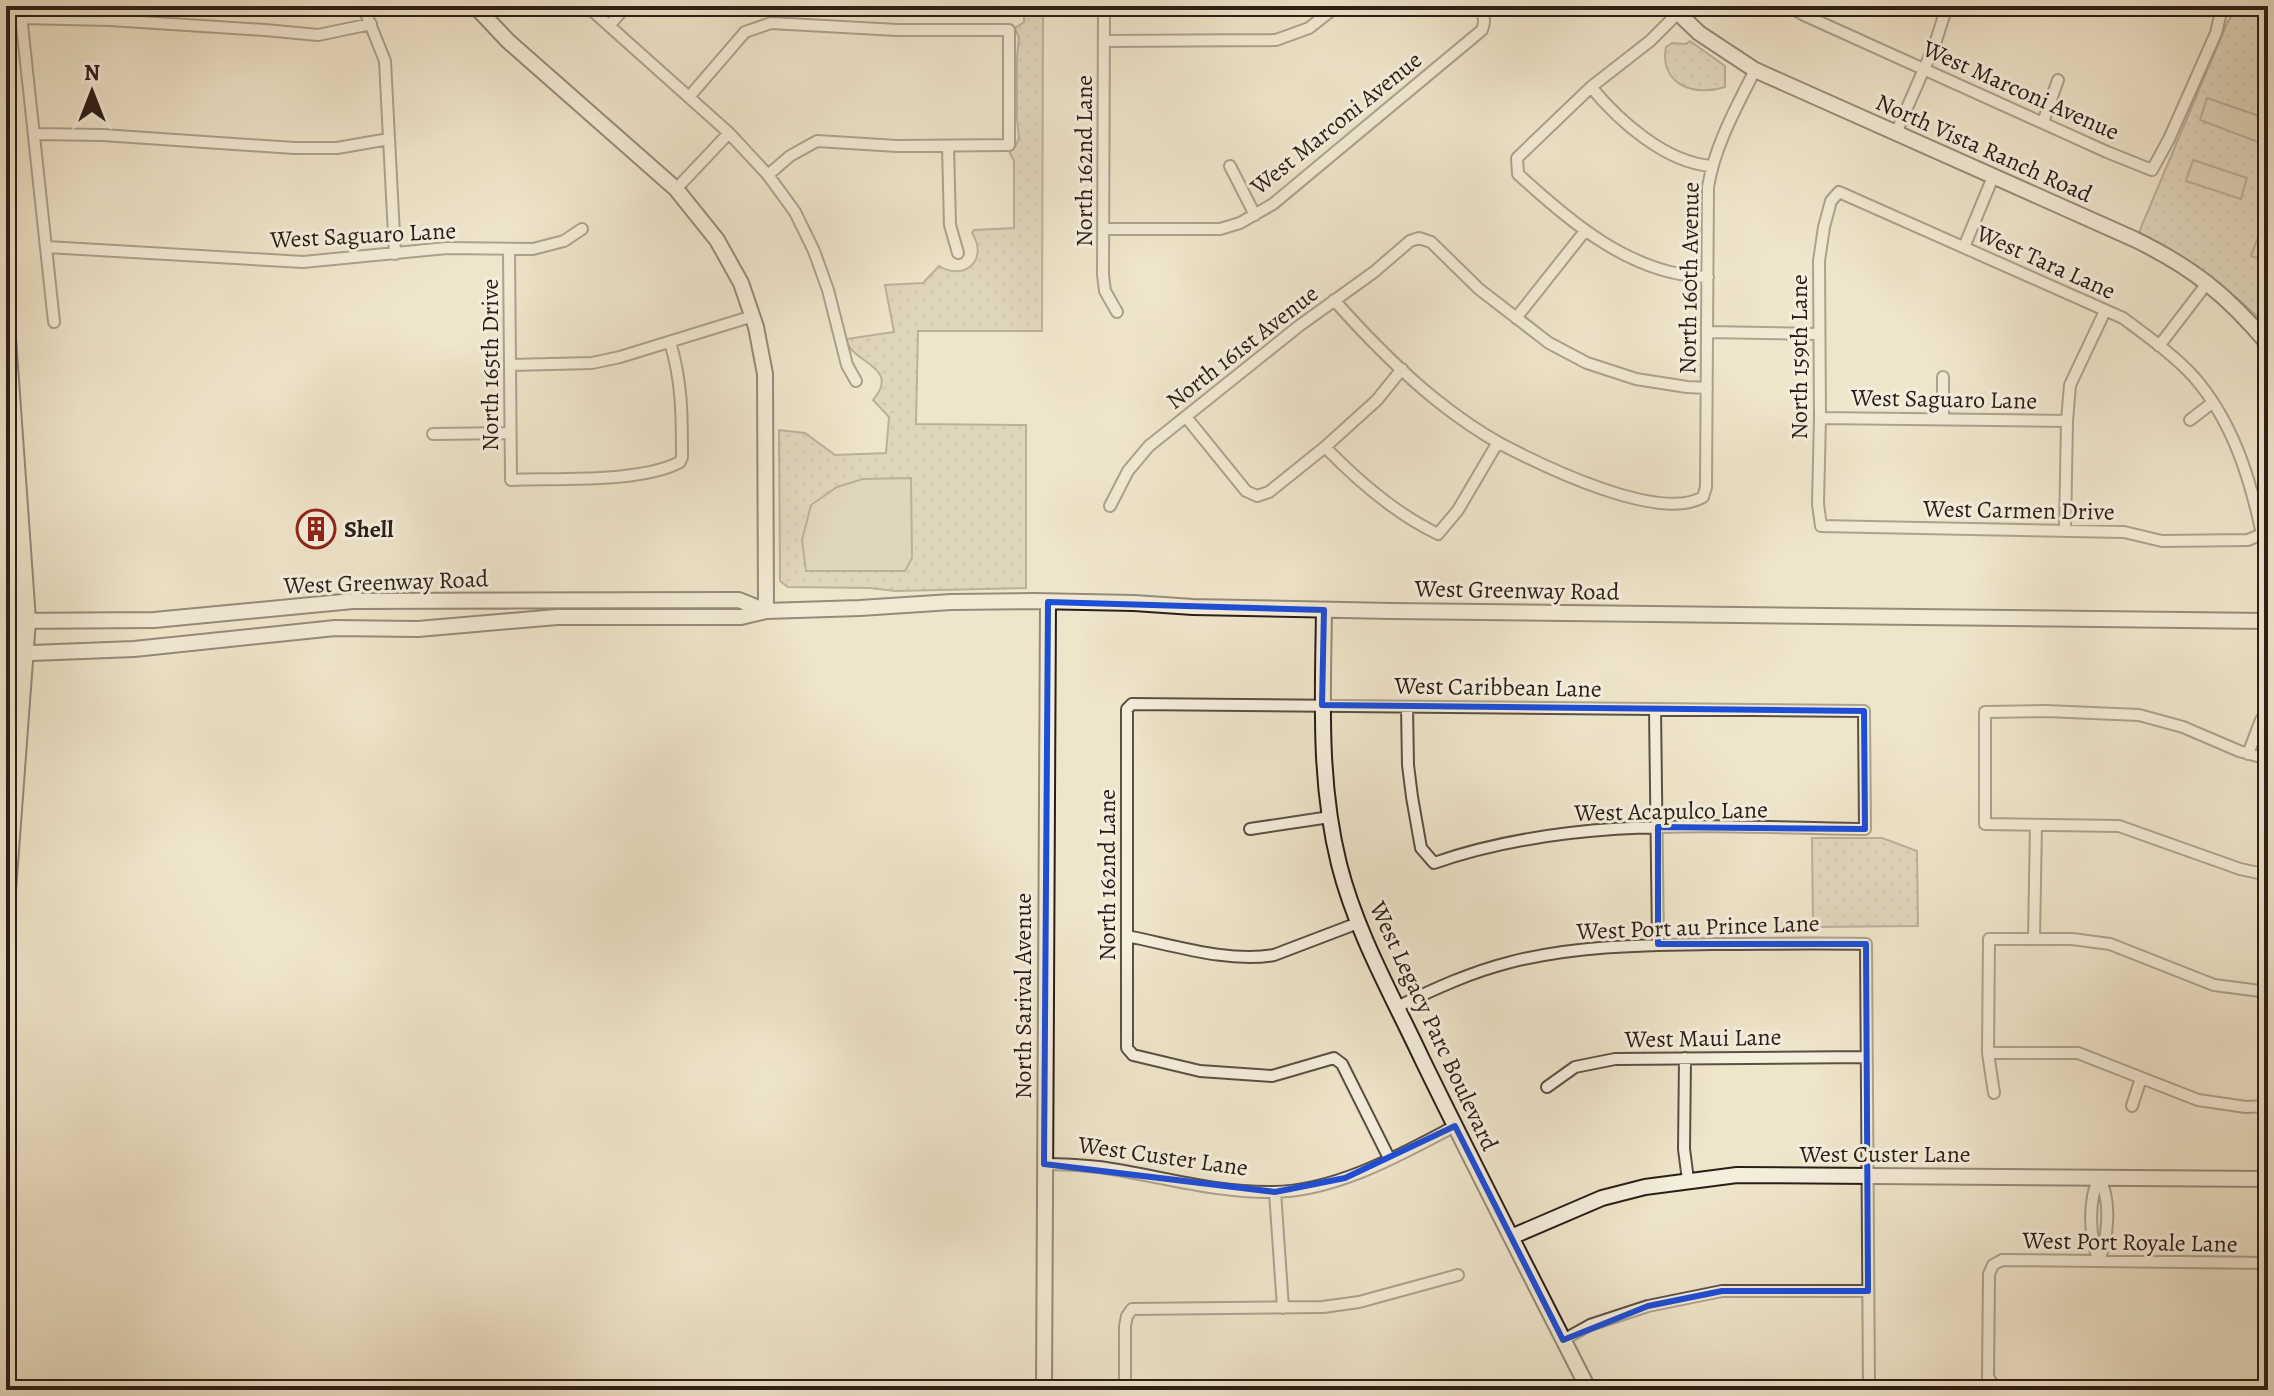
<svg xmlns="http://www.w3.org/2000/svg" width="2274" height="1396" font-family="Alegreya,serif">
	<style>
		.green { fill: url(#green-dots); stroke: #7c7062; stroke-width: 2 }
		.pitch { fill: #cec3ac; stroke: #7c7062; stroke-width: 2 }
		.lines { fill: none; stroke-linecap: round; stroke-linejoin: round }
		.street-casing { stroke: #5b5044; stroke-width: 14 }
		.secondary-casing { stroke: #2a1e18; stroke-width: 18 }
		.highway-casing { stroke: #2a1e18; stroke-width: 22 }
		.street { stroke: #f5eedd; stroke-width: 10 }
		.secondary { stroke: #f5eedd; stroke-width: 14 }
		.highway { stroke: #efe5ca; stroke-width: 18 }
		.marked { fill: none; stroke: #1d4ed8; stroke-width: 6; stroke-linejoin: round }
		.labels { text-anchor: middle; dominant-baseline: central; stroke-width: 6; stroke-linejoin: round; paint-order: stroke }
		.street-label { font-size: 24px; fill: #2a1e18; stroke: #f5eedd }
		.poi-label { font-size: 24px; font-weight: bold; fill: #2a1e18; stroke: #f5eedd; text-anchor: start }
	</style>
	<defs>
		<pattern id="green-dots" width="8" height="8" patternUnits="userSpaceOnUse" patternTransform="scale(2)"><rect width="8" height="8" fill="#cec3ac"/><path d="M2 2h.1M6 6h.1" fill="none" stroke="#b1a793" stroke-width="1.8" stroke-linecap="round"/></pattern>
	</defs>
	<rect width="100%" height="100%" fill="#efe5ca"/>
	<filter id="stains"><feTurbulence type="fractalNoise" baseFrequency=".0025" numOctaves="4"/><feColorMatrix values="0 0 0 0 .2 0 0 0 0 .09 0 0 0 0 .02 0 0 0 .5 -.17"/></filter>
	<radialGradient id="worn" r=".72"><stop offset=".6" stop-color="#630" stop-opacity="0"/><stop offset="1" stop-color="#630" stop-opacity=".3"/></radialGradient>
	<path class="green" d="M1024 6H1043L1042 331H918L916 424 1026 425V588L895 591 870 588 788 587 780 581 779 430 805 433 835 455 886 453 889 417 873 400C902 366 851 364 846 339L894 332 885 285 923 283 939 266C965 282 989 259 972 233L974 230 1014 228V161L1009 151 1015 147 1019 138 1017 119V57L1019 38 1015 28 1024 22Z
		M2237 6H2268V327C2228 287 2189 258 2139 232L2228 21 2233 15Z
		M1690 41 1725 66V87C1695 97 1659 85 1666 47L1672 43 1686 44Z
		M1882 838 1917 851 1918 926 1813 927 1812 838Z"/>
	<path class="pitch" d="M2207 98 2268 119 2266 145 2200 120Z
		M2193 160 2247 178 2241 199 2186 181Z
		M2265 219 2268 221V262L2251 256Z
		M911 478 912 558 905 571H806L802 540 811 505 837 487 863 479Z"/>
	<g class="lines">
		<g class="street-casing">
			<path id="street" d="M20 6 54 322
				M363 6 385 61 395 254
				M587 6 729 133 768 175 795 212 814 251 828 290 847 365 856 381
				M1104 6 1103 275 1105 291 1117 312
				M1788 6 1804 15 2107 152 2152 170 2169 139 2216 33 2221 12 2213 6
				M1678 13 1650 41 1591 87 1517 158 1518 174C1570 222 1633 276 1708 277
				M20 18 110 20 265 30 318 35 371 24
				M609 26 626 6
				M1104 41 1276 40 1309 28 1337 6
				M1591 87C1619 121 1666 163 1712 166
				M689 97 745 32 771 23 897 30H1009V145L897 146 817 141 790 156 768 175
				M2043 122 2058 80
				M1896 133 1935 44 1947 6
				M34 134 103 135 294 148H337L389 139
				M948 146 950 225 958 253
				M1230 166 1255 215
				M676 189 729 133
				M1839 192 2123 318C2147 336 2174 355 2194 377 2233 422 2250 478 2262 534L2248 540 2162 541 2124 532 1821 526 1818 504 1820 418 1819 261 1824 227 1831 201Z
				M1103 229H1220L1240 223 1273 204 1482 30C1486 20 1484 14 1477 6
				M47 247 303 262 447 248 533 249 564 241 582 229
				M1964 247 1993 177
				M509 250 511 480C556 478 641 483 680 462L682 457C682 416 682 381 670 342
				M1334 300C1365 335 1398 369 1435 399 1455 415 1479 432 1501 444 1543 466 1659 523 1703 497L1706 487 1708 187C1715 145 1736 108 1755 70
				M1516 318 1585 231
				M1707 332 1819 334
				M2159 346 2208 282
				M510 365 592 363 620 357 753 316
				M1943 377V419
				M1186 417 1246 491 1257 496
				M1820 418 2067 421
				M2190 420 2212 403
				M433 434 510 433
				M1325 447C1357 480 1396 514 1438 534L1458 510 1498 442
				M1257 496 1269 492 1325 447 1377 400 1402 369
				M1110 506 1128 471 1149 446 1299 326 1374 272 1410 241 1419 238 1431 242 1479 289 1549 343 1587 363 1636 379 1687 387 1707 388
				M2065 530 2067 421 2070 385 2105 311
				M1655 709 1658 944
				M2248 754 2261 720
				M2268 759 2239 751 2183 727 2139 715 2046 711 1985 712V824L2119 826 2240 869 2268 875
				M1250 829 1330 817
				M1127 936C1173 945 1228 963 1274 955L1358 923
				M2034 938 2036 825
				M1397 1007C1434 989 1471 972 1511 962 1577 945 1645 945 1712 944 1764 944 1815 943 1866 944L1869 1390
				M1988 1053H2078L2198 1100 2246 1107 2268 1106
				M1685 1058 1684 1149 1688 1180
				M1547 1087 1575 1067 1615 1059 1866 1057
				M1994 1093 1988 1053 1989 939H2072L2110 944 2214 985 2268 992
				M2132 1106 2141 1078
				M1389 1158 1342 1064 1334 1058 1272 1076 1200 1071 1133 1055 1127 1048V709L1132 704 1864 711 1865 829C1721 827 1572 815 1434 863L1421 848 1412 797 1408 765 1407 707
				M1044 1164C1062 1164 1080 1165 1099 1167 1157 1175 1213 1193 1273 1192 1337 1191 1400 1155 1455 1126
				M2099 1177C2112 1201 2108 1237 2099 1261
				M2099 1177C2088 1201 2089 1237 2099 1261
				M1275 1192 1283 1308
				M1563 1340 1590 1325 1648 1306 1722 1291H1868
				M1125 1390V1326L1127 1316 1132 1309 1323 1307 1359 1302 1458 1275
				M2188 1390 2003 1389 1993 1385 1988 1377 1989 1274 1993 1265 2002 1260 2268 1263"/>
		</g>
		<g class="secondary-casing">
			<path id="secondary" d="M475 6 508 41 676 189 717 240 741 283 756 327 765 374 766 611
				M1671 6 1699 33 1755 70 2134 239C2192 267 2227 295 2268 344
				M1324 610C1323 695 1318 780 1339 864 1356 932 1392 995 1422 1059 1476 1170 1533 1280 1589 1390
				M6 621 154 620 353 601 739 600 766 611
				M6 654 134 649 335 628 418 629 557 617H741L766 611 860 608 951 602 1034 601 1134 603 1193 607 1392 611 2268 621
				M1511 1237 1602 1198 1645 1187 1737 1175 2268 1179
				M1044 1390 1048 602"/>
		</g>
		<g class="highway-casing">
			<path id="highway" d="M6 338 26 620 6 891"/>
		</g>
		<use href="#street" class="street"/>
		<use href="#secondary" class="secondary"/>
		<use href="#highway" class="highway"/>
	</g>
	<path d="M0 0H2274V1396H0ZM1048 602 1324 610 1322 705 1864 711 1865 829 1658 827V944H1866L1868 1291H1722L1648 1306 1563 1340 1455 1126 1345 1178 1275 1192 1044 1164Z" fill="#efe5ca" fill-opacity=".55" fill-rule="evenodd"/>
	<path class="marked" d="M1048 602 1324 610 1322 705 1864 711 1865 829 1658 827V944H1866L1868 1291H1722L1648 1306 1563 1340 1455 1126 1345 1178 1275 1192 1044 1164Z"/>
	<defs>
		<g id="building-ring" transform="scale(2)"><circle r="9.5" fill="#f5eedd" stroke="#8f2418" stroke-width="1.5"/><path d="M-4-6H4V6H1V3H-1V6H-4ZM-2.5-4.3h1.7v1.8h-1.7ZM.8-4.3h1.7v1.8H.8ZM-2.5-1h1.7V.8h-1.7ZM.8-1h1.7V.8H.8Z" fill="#8f2418"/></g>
	</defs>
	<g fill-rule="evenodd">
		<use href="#building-ring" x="316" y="529"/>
	</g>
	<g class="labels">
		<g class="street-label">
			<text transform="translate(2021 90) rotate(24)">West Marconi Avenue</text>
			<text transform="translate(1336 123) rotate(-39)">West Marconi Avenue</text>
			<text transform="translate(1984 148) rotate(24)">North Vista Ranch Road</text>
			<text transform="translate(1084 161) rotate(-90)">North 162nd Lane</text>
			<text transform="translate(363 235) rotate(-3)">West Saguaro Lane</text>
			<text transform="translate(2046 262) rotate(24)">West Tara Lane</text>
			<text transform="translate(1689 278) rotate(-89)">North 160th Avenue</text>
			<text transform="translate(1242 347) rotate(-38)">North 161st Avenue</text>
			<text transform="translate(1799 357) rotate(-90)">North 159th Lane</text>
			<text transform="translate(490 365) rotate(-90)">North 165th Drive</text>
			<text transform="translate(1944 399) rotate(1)">West Saguaro Lane</text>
			<text transform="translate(2019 510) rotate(1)">West Carmen Drive</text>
			<text transform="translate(386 582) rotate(-2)">West Greenway Road</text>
			<text transform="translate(1517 590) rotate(1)">West Greenway Road</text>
			<text transform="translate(1498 687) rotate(1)">West Caribbean Lane</text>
			<text transform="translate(1671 811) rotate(-1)">West Acapulco Lane</text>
			<text transform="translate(1107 875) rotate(-90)">North 162nd Lane</text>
			<text transform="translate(1698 927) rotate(-2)">West Port au Prince Lane</text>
			<text transform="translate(1023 996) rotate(-90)">North Sarival Avenue</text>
			<text transform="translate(1434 1026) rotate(65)">West Legacy Parc Boulevard</text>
			<text transform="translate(1703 1038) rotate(-1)">West Maui Lane</text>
			<text x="1885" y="1154">West Custer Lane</text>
			<text transform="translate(1163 1156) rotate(8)">West Custer Lane</text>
			<text transform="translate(2130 1242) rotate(1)">West Port Royale Lane</text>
		</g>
		<g class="poi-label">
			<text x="344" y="529">Shell</text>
		</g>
	</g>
	<rect width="2274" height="1396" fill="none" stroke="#efe5ca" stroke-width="32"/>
	<rect x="8" y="8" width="2258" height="1380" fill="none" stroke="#2a1e18" stroke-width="4"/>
	<rect x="16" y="16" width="2242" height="1364" fill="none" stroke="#2a1e18" stroke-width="2"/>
	<g transform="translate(92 92)" stroke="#f5eedd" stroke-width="6" paint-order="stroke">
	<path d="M0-6L14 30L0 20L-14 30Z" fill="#2a1e18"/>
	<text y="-12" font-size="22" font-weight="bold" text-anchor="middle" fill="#2a1e18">N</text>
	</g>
	<rect width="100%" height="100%" filter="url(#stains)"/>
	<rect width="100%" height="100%" fill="url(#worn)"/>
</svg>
